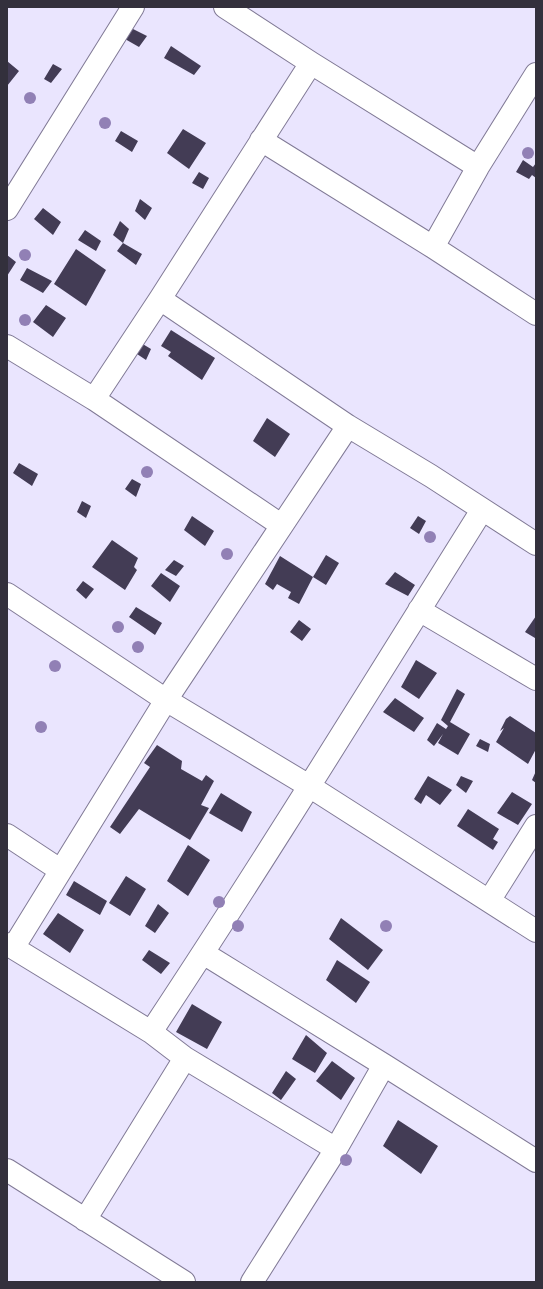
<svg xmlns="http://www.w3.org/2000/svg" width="543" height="1289" font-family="Poppins,sans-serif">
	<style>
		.building { fill: #433c55 }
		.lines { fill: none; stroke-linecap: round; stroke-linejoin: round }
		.minor-casing { stroke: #817a96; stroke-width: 24 }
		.minor { stroke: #fff; stroke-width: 22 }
		.tree { fill: #9180b5 }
	</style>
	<rect width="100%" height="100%" fill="#eae5fe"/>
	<path class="building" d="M131 28 147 36 139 47 125 39Z
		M171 46 201 66 194 75 164 58Z
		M7 61 19 71 7 86Z
		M53 64 62 69 51 83 44 79Z
		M183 129 206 143 189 169 167 153Z
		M121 131 138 141 132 152 115 141Z
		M523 160 533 167 536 163V178L532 175 529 179 516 172Z
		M199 172 209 178 203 189 192 183Z
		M140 199 152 208 145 220 135 211Z
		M43 208 61 222 53 235 34 219Z
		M120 221 129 229 123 243 113 235Z
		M85 230 101 241 96 251 78 240Z
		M123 243 142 254 136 265 117 251Z
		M76 249 106 270 86 306 54 284Z
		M7 255 16 262 7 276Z
		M27 268 52 281 43 293 20 280Z
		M46 305 66 318 53 337 33 322Z
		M171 330 215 358 202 380 168 356 171 352 161 346Z
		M141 343 151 349 146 360 134 352Z
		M267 418 290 434 275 457 253 441Z
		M19 463 38 474 32 486 13 473Z
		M132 479 141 484 136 497 125 489Z
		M82 501 91 506 86 518 77 512Z
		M192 516 214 531 205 546 184 530Z
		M418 516 426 521 419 534 410 528Z
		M112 540 138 558 134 567 137 570 125 590 92 567Z
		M326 555 339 563 326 585 313 577Z
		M280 556 313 577 299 604 288 598 291 592 277 584 273 590 265 584Z
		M174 560 184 566 176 576 165 570Z
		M395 572 415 585 408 596 385 584Z
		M161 573 180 586 170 602 151 586Z
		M83 581 94 589 86 599 76 590Z
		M136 607 162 623 155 635 129 617Z
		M536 616V637L535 638 525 632Z
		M299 620 311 629 302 641 290 632Z
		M416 660 437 673 419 699 401 687Z
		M457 689 465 694 450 722 470 734 458 755 438 743 443 734 434 746 427 740 437 723 446 729 448 726 441 720Z
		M395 698 424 718 414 732 383 712Z
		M510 716 536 733V749L528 764 496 742 504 728 500 731 506 719Z
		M480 739 490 744 488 752 476 746Z
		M157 745 182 761 181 769 202 781 206 775 214 781 201 805 209 808 190 840 139 809 120 834 110 827 150 767 144 763Z
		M536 771V783L532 780Z
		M428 776 452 790 440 805 426 795 421 804 414 799Z
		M461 776 473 781 466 793 456 785Z
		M512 792 532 804 518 825 497 813Z
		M221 793 252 812 242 832 209 813Z
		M468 809 499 829 493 839 498 842 493 850 457 826Z
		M188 845 210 860 188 896 167 881Z
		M126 876 146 889 130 916 109 903Z
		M74 881 107 901 100 915 66 895Z
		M158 904 169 913 155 933 145 926Z
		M58 913 84 930 70 953 43 934Z
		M341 918 383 950 368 970 329 939Z
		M149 950 170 963 161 974 142 960Z
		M337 960 370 982 356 1003 326 980Z
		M192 1004 222 1022 207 1049 176 1032Z
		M306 1035 327 1053 315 1073 292 1059Z
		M332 1061 355 1078 341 1100 316 1081Z
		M286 1071 296 1079 281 1100 272 1093Z
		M398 1120 438 1146 421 1174 383 1146Z"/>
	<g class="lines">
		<g class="minor-casing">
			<path id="minor" d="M225 7 311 63 478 167
				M261 140 433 247 536 314
				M7 209 133 7
				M433 247 478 167 536 74
				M160 299 348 426 431 476 536 544
				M7 346 94 399 281 525
				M94 399 160 299 311 63
				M7 594 166 700 309 786 536 931
				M419 610 536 679
				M7 835 60 870
				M489 901 536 826
				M7 944 151 1032 185 1058 336 1149
				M13 948 166 700 348 426
				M203 953 384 1065 536 1161
				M151 1032C265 860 373 684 482 510
				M7 1170 184 1282
				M85 1220 185 1058
				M252 1282 336 1149 384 1065"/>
		</g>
		<use href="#minor" class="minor"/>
	</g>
	<g class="tree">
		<circle cx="30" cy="98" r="6"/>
		<circle cx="105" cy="123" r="6"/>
		<circle cx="528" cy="153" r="6"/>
		<circle cx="25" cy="255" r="6"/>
		<circle cx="25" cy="320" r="6"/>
		<circle cx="147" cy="472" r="6"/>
		<circle cx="430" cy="537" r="6"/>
		<circle cx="227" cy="554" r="6"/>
		<circle cx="118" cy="627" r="6"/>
		<circle cx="138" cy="647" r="6"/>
		<circle cx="55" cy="666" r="6"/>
		<circle cx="41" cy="727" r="6"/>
		<circle cx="219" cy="902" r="6"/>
		<circle cx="238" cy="926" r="6"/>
		<circle cx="386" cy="926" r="6"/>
		<circle cx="346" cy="1160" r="6"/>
	</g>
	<rect width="543" height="1289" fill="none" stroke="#33303c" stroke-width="16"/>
</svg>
